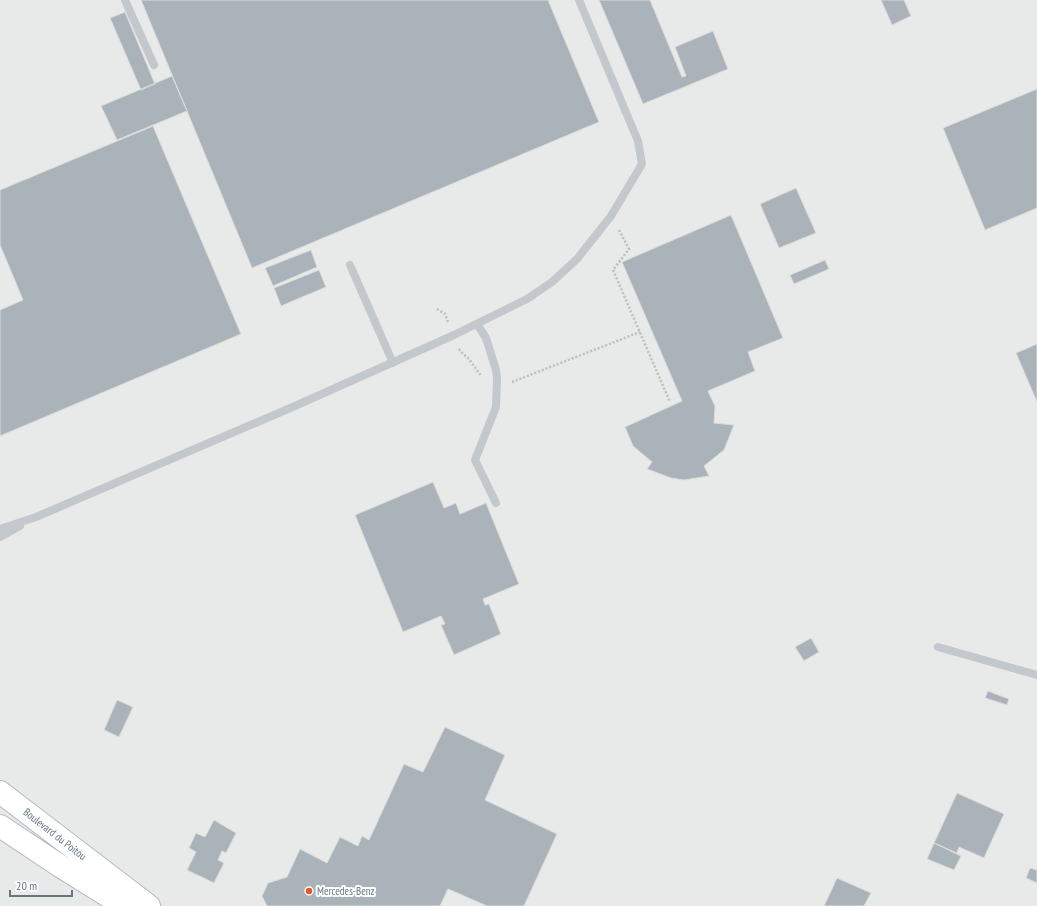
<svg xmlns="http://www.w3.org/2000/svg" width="1037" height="906" font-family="'PT Sans Narrow',sans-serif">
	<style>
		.built { fill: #e8e9e9 }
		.building { fill: #aab3b9; stroke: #dcdcda }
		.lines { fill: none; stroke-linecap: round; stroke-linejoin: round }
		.secondary-casing { stroke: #b3babf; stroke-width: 24 }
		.path { stroke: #bbbfc2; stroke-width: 2.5; stroke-dasharray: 2 2; stroke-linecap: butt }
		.service { stroke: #c3c8cc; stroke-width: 8 }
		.secondary { stroke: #fff; stroke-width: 22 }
		.poi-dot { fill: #e4572e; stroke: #fff; stroke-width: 1.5 }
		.labels { text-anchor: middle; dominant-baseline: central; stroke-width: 4; stroke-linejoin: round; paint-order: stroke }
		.street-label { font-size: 11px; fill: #657683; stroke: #fff }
		.poi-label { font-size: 11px; fill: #657683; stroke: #fff; text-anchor: start }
	</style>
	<rect width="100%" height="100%" fill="#fafaf8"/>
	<path class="built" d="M0 0H1037V906H0Z"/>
	<path class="building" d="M141 0H548L599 122 252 268Z
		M599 0H650L682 77 686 76 675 47 713 31 728 69 643 104Z
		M881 0H904L911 16 892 25Z
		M125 12 155 84 141 90 110 18Z
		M172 76 187 111 117 140 101 106Z
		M1037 89V208L985 230 943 128Z
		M153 126 241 334 0 436V310L23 300 0 245V190Z
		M796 188 816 233 779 248 760 204Z
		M731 215 783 338 748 352 755 371 708 391 715 406 714 423 734 425 724 450 704 466 709 476 684 480 671 478 647 469 652 462 633 446 625 427 682 401 622 262Z
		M311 250 317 267 273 286 265 268Z
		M825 260 829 269 794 284 790 275Z
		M319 270 326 287 281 306 274 288Z
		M1037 344V402L1016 353Z
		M433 482 444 508 456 503 460 514 486 503 519 584 483 599 485 605 489 604 501 634 454 655 441 625 445 624 441 616 403 632 355 515Z
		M811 638 819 652 804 661 795 647Z
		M988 691 1009 699 1007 705 985 698Z
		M117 700 133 707 119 737 104 730Z
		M445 727 505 755 485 800 557 834 524 906H487L448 889 440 906H267L262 896 268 883 287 877 300 849 327 863 340 837 358 846 362 836 369 840 404 764 423 772Z
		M957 793 1004 814 984 858 959 847 957 853 934 843Z
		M214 820 236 833 226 853 222 851 218 860 224 863 214 883 187 870 196 852 189 848 196 833 205 837Z
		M934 843 961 856 954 870 927 859Z
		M1030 868 1037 870V883L1026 878Z
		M837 878 871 893 864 906H824Z"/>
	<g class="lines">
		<g class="secondary-casing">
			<path id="secondary" d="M0 792 149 906
				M0 826 60 866 124 906"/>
		</g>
		<path class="path" d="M619 230 629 249 613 270 670 402
			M437 309 445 314 448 322
			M459 349 461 352 469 359 481 376
			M512 382 640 332"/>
		<path class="service" d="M125 0 154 65
			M350 265 393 363
			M477 324 486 338 496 370 497 379 496 407 475 460 496 503
			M0 529 36 517 295 406 454 335 527 299 552 282 577 259 611 216 642 164 638 141 579 0
			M0 537 20 526
			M938 647 1037 675"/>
		<use href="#secondary" class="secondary"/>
	</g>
	<circle class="poi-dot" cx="309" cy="891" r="4"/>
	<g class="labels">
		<g class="street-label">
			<text transform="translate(55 834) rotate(38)">Boulevard du Poitou</text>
		</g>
		<g class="poi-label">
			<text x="317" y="891">Mercedes-Benz</text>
		</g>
	</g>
	<path d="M10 890v6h62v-6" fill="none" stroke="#657683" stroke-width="2"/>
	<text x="16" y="890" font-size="12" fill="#657683" stroke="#ffffff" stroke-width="3" paint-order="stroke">20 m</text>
</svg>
